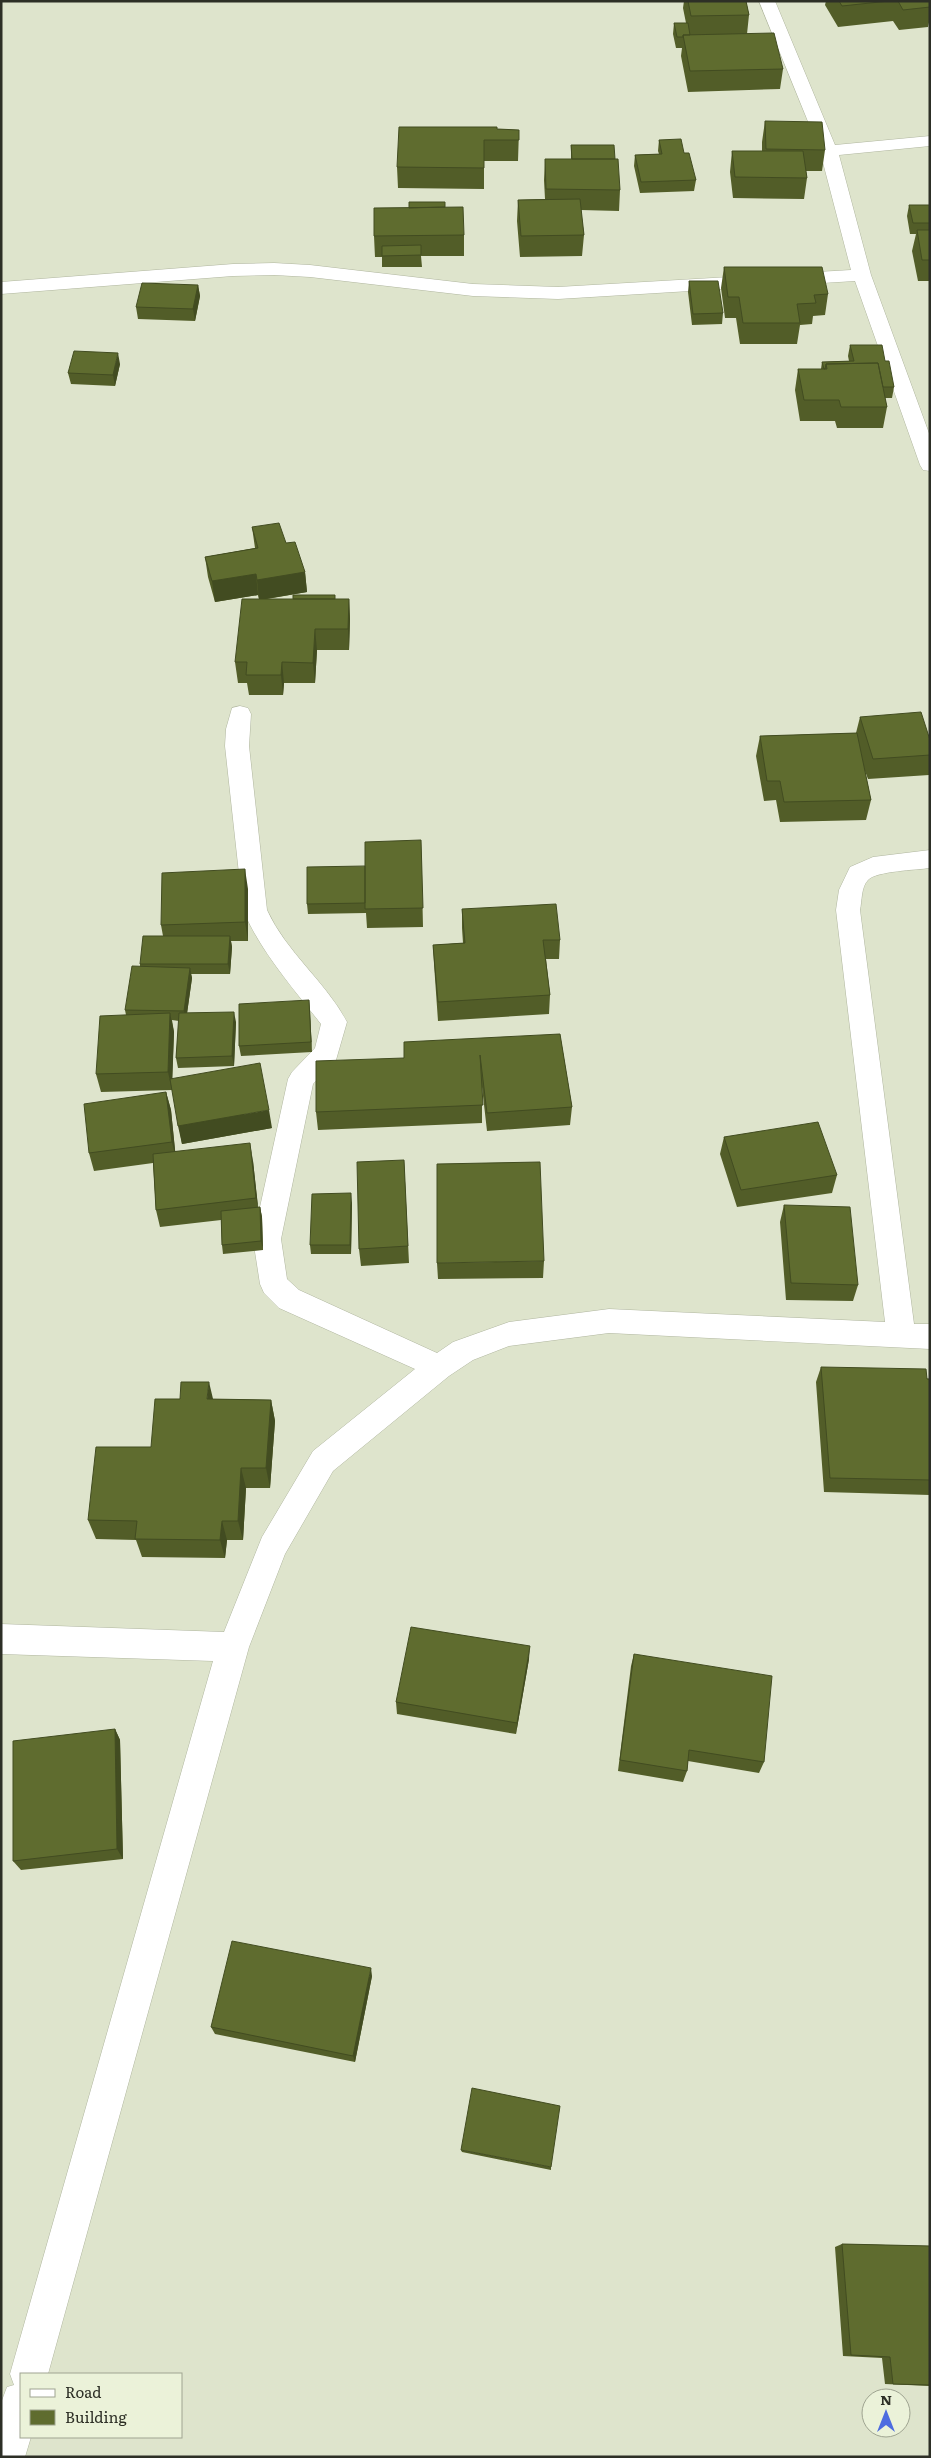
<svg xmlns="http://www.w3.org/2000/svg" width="931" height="2458" font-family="Literata,serif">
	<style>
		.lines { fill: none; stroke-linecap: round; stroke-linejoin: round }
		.street-casing { stroke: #b0b69f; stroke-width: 1 }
		.street { fill: #fff; fill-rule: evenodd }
		.wall { fill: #525d28 }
		.shaded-wall { fill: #424c21 }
		.building { fill: #5f6c2f; stroke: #424c21 }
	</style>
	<rect width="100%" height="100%" fill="#dee4cc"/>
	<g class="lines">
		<g class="street-casing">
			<path id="street" d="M759 1H775L835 145 930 136V146L839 155 871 275 930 436V471L923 470 920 465 855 281 558 299 473 296 310 277 274 275 233 276 1 294V282L233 264 274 263 310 265 473 284 558 287 851 270 820 151Z
				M240 706 248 708 251 714 249 746 267 910C286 952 326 982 347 1022L336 1060 313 1084 281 1239 287 1279 299 1290 437 1353 453 1342 509 1322 609 1309 885 1322 836 910 839 890 850 867 873 857 930 850V868C917 870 876 871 868 880 861 887 862 901 860 910L914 1324H930V1349L609 1333 509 1346 473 1360 449 1376 333 1471 285 1554 249 1647 48 2374H21V2437H31L25 2457H1V2403L7 2387 14 2385 10 2374 213 1661 1 1654V1624L224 1632 262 1537 313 1451 415 1369 279 1308 264 1293 260 1284 253 1239 288 1079 292 1072 315 1048 321 1024C293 988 261 952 243 910L225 746 226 729 232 708Z"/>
		</g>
		<use href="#street" class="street"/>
	</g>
	<path class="wall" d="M684 1H746L749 15 747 34 783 69 780 89 688 92 681 56 682 48H676L673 34 674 23H686L683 8Z
		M826 1H928L930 7V18L928 27 899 30 893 21 838 27 825 5Z
		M765 121 825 150 822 171H806L807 178 804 199 733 198 730 172 732 151H762V142Z
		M497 129 519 130 518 161H484V189L398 188 397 167Z
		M659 140 684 153 696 180 694 191 640 193 634 166 635 155 659 154 658 151Z
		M571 145 615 159 620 190 619 211 581 210 584 235 582 256 520 257 517 221 518 200 545 199 544 180 545 159H571Z
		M909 205H930V281H918L912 251 916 234H910L907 216Z
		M445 207 464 235V256H421L422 267H382V257H375L374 236Z
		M724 267 828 294 825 315 813 316 812 324 800 325 797 344H740L736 318H725L721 288Z
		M689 281 723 313 722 324 692 325 688 292Z
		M198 285 200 296 195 321 138 319 136 307Z
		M850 345 885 361 894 387 892 398H885L887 407 883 428H837L835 421H800L795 390 798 369H821L822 362 849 361 848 356Z
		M120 364 115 386 71 384 68 373Z
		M252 527 286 543 305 572 307 592 267 599H349L350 619 349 650H317L315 683H284L283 695H249L247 683H238L235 662 259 599 258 595 215 602 208 577 205 557 255 548Z
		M860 717 930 740V771L929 775 868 779 865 771 871 800 866 820 780 822 776 800 764 801 756 756 760 736 856 733Z
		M421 840 423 927 367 928 366 913 308 914 307 904 365 866Z
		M248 889V941H231L232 947 230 974H191L192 978 187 1013 236 1022 234 1066 178 1068 176 1058 179 1021 172 1020 174 1032 172 1079 272 1128 182 1144 172 1087V1090L101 1092 96 1074 126 1015 125 1010 140 967V964L163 936 161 925Z
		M462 909 560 940 559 959H546L550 995 549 1014 438 1021 434 964 433 945 463 943 462 928Z
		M309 1000 312 1052 241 1056 239 1046Z
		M560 1034 572 1107 570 1125 487 1131 482 1087V1123L318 1130 316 1112 404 1058Z
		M166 1092 171 1110 175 1151 253 1161 258 1208 260 1207 262 1217 263 1250 223 1254 222 1245 221 1220 160 1227 156 1210 153 1163 94 1171 89 1153Z
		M724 1137 837 1175 832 1193 737 1207 720 1154Z
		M404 1160 409 1263 361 1266 359 1249Z
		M352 1203 351 1254H311L310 1245Z
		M784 1205 858 1285 853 1301 786 1300 780 1222Z
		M930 1210V1223L929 1213Z
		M544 1261 543 1278 438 1279 437 1263Z
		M821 1367 930 1379V1495L824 1492 816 1382Z
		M213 1399 271 1400 275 1421 270 1488H246L243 1540H227L225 1558 142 1557 136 1540 96 1539 88 1520 151 1447Z
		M634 1654 764 1762 759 1773 688 1761 687 1771 683 1782 618 1771 631 1666Z
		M529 1659 516 1734 397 1714 396 1702Z
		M115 1729 120 1740 123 1859 21 1870 13 1861Z
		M372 1976 355 2062 215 2034 211 2027Z
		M461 2150 551 2167V2170L462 2152Z
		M842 2244 930 2246V2386L885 2384 882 2358 843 2356 835 2247Z"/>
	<path class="shaded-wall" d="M198 285 200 296 195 321 193 309Z
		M118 353 120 364 115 386 113 375Z
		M305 572 307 592 259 600 257 580Z
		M256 574 258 595 215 602 212 581Z
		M349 599 350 619 349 650 348 629Z
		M315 629 317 650 315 683 313 663Z
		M282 662 284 683 283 695 281 675Z
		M245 869 248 889V941L245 922Z
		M230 936 232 947 230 974 228 964Z
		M190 968 192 978 186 1021 184 1011Z
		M309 1000 310 1010 312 1052 311 1042Z
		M234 1012 236 1022 234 1066 232 1056Z
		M170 1013 174 1032 172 1090 168 1072Z
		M166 1092 171 1110 176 1159 172 1142Z
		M269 1110 272 1128 182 1144 178 1126Z
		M250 1143 253 1161 259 1215 256 1198Z
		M351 1193 352 1203 351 1254 350 1245Z
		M260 1207 262 1217 263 1250 261 1241Z
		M209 1382 214 1403 207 1399Z
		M271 1400 275 1421 270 1488 266 1468Z
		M241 1468 246 1488 243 1540 238 1521Z
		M222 1521 227 1540 225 1558 220 1540Z
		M530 1646 529 1659 516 1734 517 1723Z
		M115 1729 120 1740 123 1859 117 1849Z
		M371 1968 372 1976 355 2062 353 2056Z"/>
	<path class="building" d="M688 1H746L749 15 691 16Z
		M839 1H889L842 6Z
		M898 1H928L930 3V7L903 10Z
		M674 23H688L690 35H683V37H677Z
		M774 33 783 69 690 71 683 35Z
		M765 121 822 122 825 150 766 149Z
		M399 127H497V129L519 130V140H484V168L397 167Z
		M681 139 684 153H689L696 180 641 182 635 155 662 154 659 140Z
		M571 145H614L615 159H572Z
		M732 151H803L807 178 735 177Z
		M545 159H618L620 190 546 189Z
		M580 199 584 235 521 236 518 200Z
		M409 202H445V207L409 208Z
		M909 205H930V223H913Z
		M463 207 464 235 374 236V208Z
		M917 230H930V260H922Z
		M421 245V255L382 256V246Z
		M724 267H822L828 294 814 295 816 303 797 304 800 323H743L739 297H728Z
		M689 281H718L723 313 693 314Z
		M142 283 198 285 193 309 136 307Z
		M850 345H882L885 361H889L894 387H883L878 363 826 364 825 369H824L822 362 854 361Z
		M74 351 118 353 113 375 68 373Z
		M878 363 887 407H841L839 400H804L798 369H827L826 364Z
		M279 523 286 543 295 542 305 572 257 580 256 574 212 581 205 557 258 548 252 527Z
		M293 595H335V599H293Z
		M242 599H349L348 629H315L313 663 282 662 281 675H246L247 662H235Z
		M921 712 930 740V755L873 759 860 717Z
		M857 733 871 800 784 802 780 781H767L760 736Z
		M421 840 423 908 365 909V842Z
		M365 866V903L307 904V867Z
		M245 869V922L161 925 162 873Z
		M556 904 560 940H543L550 995 438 1002 433 945 465 943 462 909Z
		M143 936H230L228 964H140Z
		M132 966 190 968 184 1011 125 1010Z
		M309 1000 311 1042 239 1046V1004Z
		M234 1012 232 1056 176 1058 179 1013Z
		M170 1013 168 1072 96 1074 100 1016Z
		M560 1034 572 1107 487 1113 480 1055 483 1105 316 1112V1061L404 1058V1042Z
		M260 1063 269 1110 178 1126 170 1079Z
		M166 1092 172 1142 89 1153 84 1104Z
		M818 1122 837 1175 741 1190 724 1137Z
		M250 1143 256 1198 156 1210 153 1154Z
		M404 1160 408 1246 359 1249 357 1162Z
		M540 1162 544 1261 437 1263V1164Z
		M351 1193 350 1245H310L312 1194Z
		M784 1205 850 1207 858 1285 791 1283Z
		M260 1207 261 1241 222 1245 221 1211Z
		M821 1367 926 1369 927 1379H930V1480L830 1478Z
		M181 1382H209L207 1399 271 1400 266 1468H241L238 1521H222L220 1540 135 1539 137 1521 88 1520 96 1447H151L155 1399H180Z
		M411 1627 530 1646 517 1723 396 1702Z
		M634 1654 772 1676 764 1762 689 1750 687 1771 620 1760Z
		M115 1729 117 1849 13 1861V1741Z
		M232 1941 371 1968 353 2056 211 2027Z
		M472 2088 560 2106 551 2167 461 2150Z
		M842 2244 930 2246V2385L893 2384 890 2357 851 2355Z"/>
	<rect width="931" height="2458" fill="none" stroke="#2d2f26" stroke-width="5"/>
	<rect x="20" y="2373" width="162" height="65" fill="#ebf2d9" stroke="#9fa491"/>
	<rect x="30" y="2389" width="25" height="8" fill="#ffffff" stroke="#9fa491"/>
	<text x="65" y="2398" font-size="15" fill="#2d2f26">Road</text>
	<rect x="30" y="2410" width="25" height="15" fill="#5f6c2f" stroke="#9fa491"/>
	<text x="65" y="2423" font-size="15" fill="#2d2f26">Building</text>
	<g transform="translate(886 2413)"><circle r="24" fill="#ebf2d9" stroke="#9fa491"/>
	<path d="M0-4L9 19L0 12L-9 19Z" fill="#4d6ce0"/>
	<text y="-8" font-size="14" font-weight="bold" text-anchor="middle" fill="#2d2f26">N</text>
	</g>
</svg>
